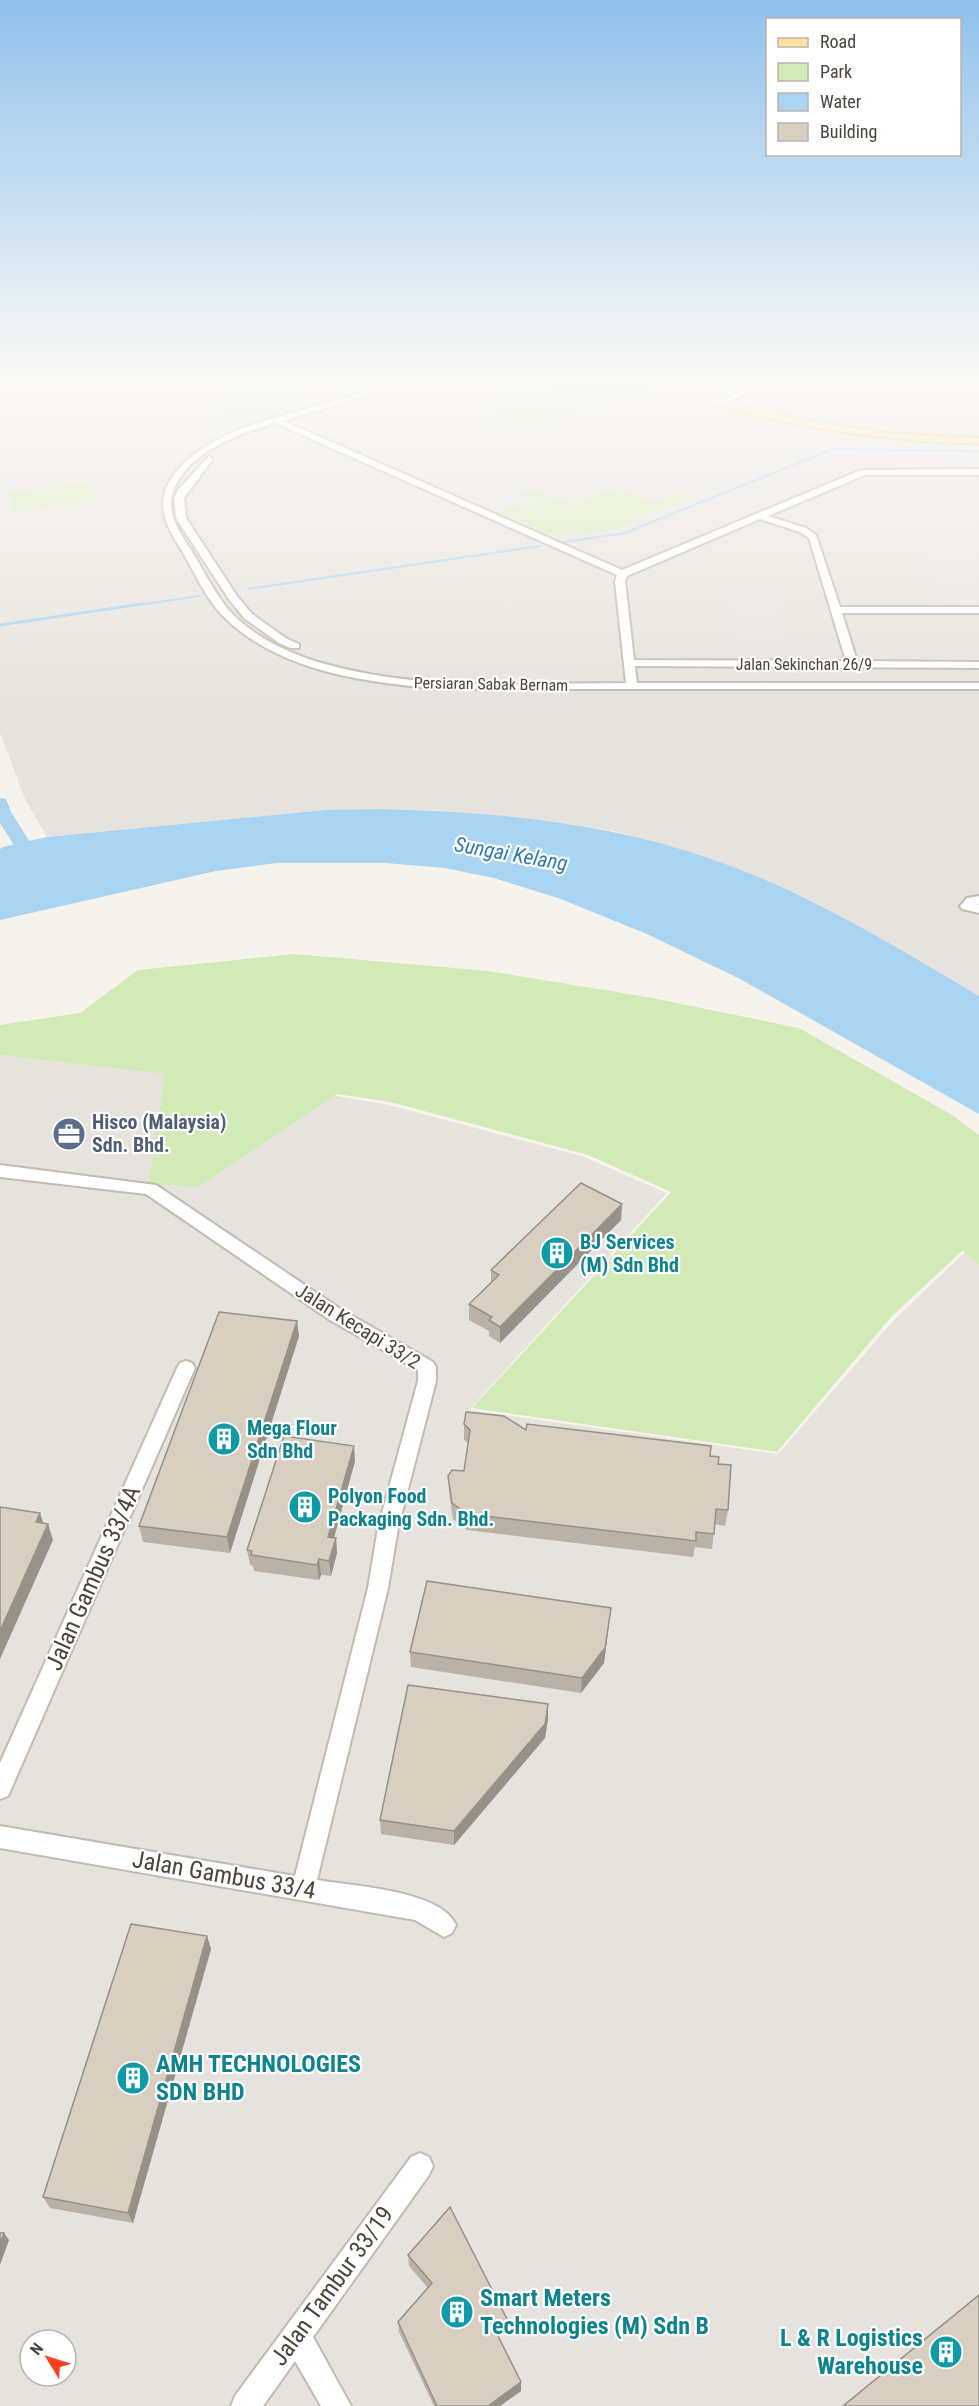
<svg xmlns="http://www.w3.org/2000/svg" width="979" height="2406" font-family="'Roboto Condensed',sans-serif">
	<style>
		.industrial { fill: #e6e2dd; fill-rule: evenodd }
		.green { fill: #d2eab5 }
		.parking { fill: #e5e3e0 }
		.water { fill: #a9d4f2 }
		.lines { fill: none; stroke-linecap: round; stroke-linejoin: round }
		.stream-far1 { stroke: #a9d4f2; stroke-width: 2 }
		.stream { stroke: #a9d4f2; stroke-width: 3 }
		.river { fill: #a9d4f2; fill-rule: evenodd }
		.minor-casing { stroke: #c2bbae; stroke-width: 4 }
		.major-casing { stroke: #e6c16a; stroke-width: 3 }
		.minor { fill: #fff; fill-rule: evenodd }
		.major { fill: #ffe39c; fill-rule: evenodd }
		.wall { fill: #bab2a6 }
		.shaded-wall { fill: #979187 }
		.building { fill: #d8cfc1; stroke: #979187; stroke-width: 1.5 }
		.labels { text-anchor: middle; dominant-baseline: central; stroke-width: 4.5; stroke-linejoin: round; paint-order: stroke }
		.far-street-label { font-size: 16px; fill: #4b4439; stroke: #fff }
		.service-label { font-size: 20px; font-weight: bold; fill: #4e5e75; stroke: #fff; text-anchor: start }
		.culture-label { font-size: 20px; font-weight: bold; fill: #0d838f; stroke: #fff; text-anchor: start }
		.street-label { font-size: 20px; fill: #4b4439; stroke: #fff }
		.water-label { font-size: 21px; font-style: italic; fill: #2e7ab2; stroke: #fff }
		.near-street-label { font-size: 24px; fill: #4b4439; stroke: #fff }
		.near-culture-label { font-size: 24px; font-weight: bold; fill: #0d838f; stroke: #fff; text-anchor: start }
	</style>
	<rect width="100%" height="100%" fill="#f6f3ec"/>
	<path class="industrial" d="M0 378H979V996L801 896 708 858 614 831 570 824 431 810 380 809 325 810 47 837 25 799 0 733Z
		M0 1055 288 1088 385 1104 582 1156 667 1193 469 1410 778 1454 895 1319 965 1252 979 1266V2406H0ZM30 2340H66V2376H30Z"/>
	<path class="green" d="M547 378H620L654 390 528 432 481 414 505 406 496 402 554 384Z
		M281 385 323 402 234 429 213 409 245 404 233 393Z
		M89 482 98 501 15 512 8 493Z
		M618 488 655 503 679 493 691 498 616 529 558 537 501 512 534 500 520 494 534 489 573 505Z
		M294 954 488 971 647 997 799 1028 952 1115 979 1135V1266L963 1250 891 1317 777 1452 472 1408 671 1192 588 1155 390 1102 337 1094 198 1187 149 1184 165 1074 0 1055V1025L80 1013 138 970Z"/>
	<path class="parking" d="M434 386 483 405 468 409 420 390Z
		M924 555H977L979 605 946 604Z
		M728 596H774L788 658H740Z"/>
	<path class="water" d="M380 809C490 812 603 821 708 858 804 890 892 945 979 996V1114L742 980 647 934 558 898 494 878 445 868 385 863H276L216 871 0 920V849L3 847 47 837 325 810Z"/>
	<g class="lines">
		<path class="stream-far1" d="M564 542 625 533 833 449 979 451
			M248 589 540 546
			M131 606 200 596"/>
		<path class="stream" d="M0 625 142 604"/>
		<path class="river" d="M0 798 6 799 11 812 30 842 43 870 40 874H26L23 870 12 842 0 823Z"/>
		<g class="minor-casing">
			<path id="minor" d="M413 378H425L284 421 622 570 861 470 979 469V475H865L768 516 806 528 816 535 840 607H979V613H842L857 661 979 662V668L635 666 637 683H979V689H441C366 682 282 673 225 618 205 599 194 570 179 546 155 509 157 486 192 456 226 428 272 419 313 407 347 398 380 387 413 378ZM275 423 617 575 615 581 626 683C529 683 428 691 333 666 295 657 253 638 227 608 213 590 203 569 191 550 180 533 166 513 173 492 187 452 239 434 275 423ZM760 519 800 532 809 538 846 661 634 660 625 581 627 576Z
				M780 378H791L726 402 719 400Z
				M209 456 213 459 184 498 186 518 237 596 252 614 287 639 299 644V648H291L279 643 244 618 228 598 176 518 174 498 178 490Z
				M979 896V904H977L979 905V913L962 909 960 906 967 898Z
				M0 1165 156 1185 342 1310 433 1362 436 1367V1381L398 1528 388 1588 317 1880C351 1886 441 1890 456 1925L452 1933 444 1937 415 1920 0 1848V1826L295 1876 368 1588 378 1528 418 1381V1370L330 1320 146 1194 0 1177Z
				M186 1361 192 1363 195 1368 8 1796 0 1799V1763L177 1368 180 1363Z
				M420 2153 429 2157 433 2166 429 2175 313 2337 351 2406H321L295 2361 263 2406H231L235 2396 411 2157Z"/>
		</g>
		<g class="major-casing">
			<path id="major" d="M633 378H647L725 402 806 420 891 433 979 438V444C880 441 784 426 689 398 672 393 646 389 633 378Z"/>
		</g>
		<use href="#minor" class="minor"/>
		<use href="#major" class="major"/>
	</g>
	<path class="wall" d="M622 1204 621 1220 500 1343 489 1336V1331L469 1320V1304L491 1282V1270Z
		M297 1321 299 1336 230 1553 143 1542 139 1526Z
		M464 1424 526 1430 710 1456 718 1464 728 1510 725 1526 715 1524 712 1549 695 1547 693 1557 467 1530 453 1519 449 1492 448 1476 464 1471 468 1443 464 1440Z
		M355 1461 334 1538H336L337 1553 331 1576 321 1575 319 1580 254 1571 253 1566 250 1565 247 1550Z
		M609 1623 604 1663 581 1693 411 1667 410 1652Z
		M548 1719 545 1738 454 1845 381 1834 380 1820Z
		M207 1936 211 1949 133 2223 50 2208 43 2197Z
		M408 2255 508 2321V2330L498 2337 521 2391 500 2406H434L399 2332 398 2322 428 2288 409 2266Z"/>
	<path class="shaded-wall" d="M622 1204 621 1220 500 1343V1327Z
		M297 1321 299 1336 230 1553 227 1537Z
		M354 1446 355 1461 330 1552 328 1537Z
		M40 1513 45 1529 36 1522Z
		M48 1524 53 1540 0 1659V1631Z
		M336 1538 337 1553 331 1576 329 1561Z
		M319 1559 321 1575 319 1580 317 1565Z
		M611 1608 604 1663 581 1693 582 1678Z
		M548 1704V1719L545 1738 454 1845V1831Z
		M207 1936 211 1949 133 2223 128 2213Z
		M4 2233 9 2240 0 2265V2244Z
		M508 2321V2330L495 2339V2330Z
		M521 2382V2391L500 2406H488Z"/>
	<path class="building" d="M581 1183 622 1204 500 1327 489 1320 492 1317 469 1304 499 1275 491 1270Z
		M219 1312 297 1321 227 1537 139 1526Z
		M466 1412 504 1416 526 1430 527 1424 711 1446 710 1456 719 1457 718 1464 731 1465 728 1510 716 1509 714 1534 696 1532V1541L467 1514 452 1503 448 1476 452 1470 464 1471 470 1430 464 1424Z
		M284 1436 354 1446 328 1537 336 1538 329 1561 319 1559 317 1565 251 1555 252 1551 247 1550Z
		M0 1507 40 1513 36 1522 48 1524 0 1631Z
		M427 1581 611 1608 605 1648 582 1678 410 1652Z
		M408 1685 548 1704 545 1724 454 1831 380 1820Z
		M131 1924 207 1936 128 2213 43 2197Z
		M450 2207 508 2321 495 2330 521 2382 488 2406H437L398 2322 432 2283 408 2255Z
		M0 2233H4L0 2244Z
		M979 2295V2406H843Z"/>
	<linearGradient id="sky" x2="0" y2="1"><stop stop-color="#8fc1ec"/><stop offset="0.53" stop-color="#fbfaf6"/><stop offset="1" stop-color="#fbfaf6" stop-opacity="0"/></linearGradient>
	<rect width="979" height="715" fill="url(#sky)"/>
	<defs>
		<g id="office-disc" transform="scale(1.725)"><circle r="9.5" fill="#5c6f8a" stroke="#fff"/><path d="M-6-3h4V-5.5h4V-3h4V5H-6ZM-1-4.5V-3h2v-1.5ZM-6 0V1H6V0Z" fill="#fff"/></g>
		<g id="building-disc" transform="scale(1.725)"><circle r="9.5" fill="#0f9aa8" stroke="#fff"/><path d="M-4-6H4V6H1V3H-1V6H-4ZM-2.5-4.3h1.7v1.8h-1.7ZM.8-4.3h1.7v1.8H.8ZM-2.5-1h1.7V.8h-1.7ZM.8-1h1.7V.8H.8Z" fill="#fff"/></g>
	</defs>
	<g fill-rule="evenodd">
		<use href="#office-disc" x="69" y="1134"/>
		<use href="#building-disc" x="557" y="1253"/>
		<use href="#building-disc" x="224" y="1439"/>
		<use href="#building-disc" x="305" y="1507"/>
		<use href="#building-disc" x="133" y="2078"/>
		<use href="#building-disc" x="457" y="2312"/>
		<use href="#building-disc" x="946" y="2352"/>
	</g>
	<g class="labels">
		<g class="far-street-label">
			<text x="804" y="664">Jalan Sekinchan 26/9</text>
			<text transform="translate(491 684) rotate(1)">Persiaran Sabak Bernam</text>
		</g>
		<g class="service-label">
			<text x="92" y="1122">Hisco (Malaysia)<tspan x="92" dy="23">Sdn. Bhd.</tspan></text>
		</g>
		<g class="culture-label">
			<text x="580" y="1242">BJ Services<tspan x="580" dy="23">(M) Sdn Bhd</tspan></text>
			<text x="247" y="1428">Mega Flour<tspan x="247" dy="23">Sdn Bhd</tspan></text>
			<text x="328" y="1496">Polyon Food<tspan x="328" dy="23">Packaging Sdn. Bhd.</tspan></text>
		</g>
		<g class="street-label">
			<text transform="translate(358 1326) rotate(32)">Jalan Kecapi 33/2</text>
		</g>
		<g class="water-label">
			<text transform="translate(511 854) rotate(10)">Sungai Kelang</text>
		</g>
		<g class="near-street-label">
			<text transform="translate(93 1578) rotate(-66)">Jalan Gambus 33/4A</text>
			<text transform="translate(224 1875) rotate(10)">Jalan Gambus 33/4</text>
			<text transform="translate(332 2286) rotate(-54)">Jalan Tambur 33/19</text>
		</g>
		<g class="near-culture-label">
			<text x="156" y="2064">AMH TECHNOLOGIES<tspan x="156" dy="28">SDN BHD</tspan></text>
			<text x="480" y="2298">Smart Meters<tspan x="480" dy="28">Technologies (M) Sdn B</tspan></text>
			<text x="923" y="2338" text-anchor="end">L &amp; R Logistics<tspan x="923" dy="28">Warehouse</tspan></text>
		</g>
	</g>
	<rect x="766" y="18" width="195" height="138" fill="#ffffff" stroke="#b7b4b0" stroke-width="1.5"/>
	<rect x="778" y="38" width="30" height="9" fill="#ffe39c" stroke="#b7b4b0" stroke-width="1.5"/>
	<text x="820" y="48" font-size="18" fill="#4b4439">Road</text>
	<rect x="778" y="63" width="30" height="18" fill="#d2eab5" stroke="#b7b4b0" stroke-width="1.5"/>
	<text x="820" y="78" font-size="18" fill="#4b4439">Park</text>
	<rect x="778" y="93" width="30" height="18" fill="#a9d4f2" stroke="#b7b4b0" stroke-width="1.5"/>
	<text x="820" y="108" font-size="18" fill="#4b4439">Water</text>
	<rect x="778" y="123" width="30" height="18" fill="#d8cfc1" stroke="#b7b4b0" stroke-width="1.5"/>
	<text x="820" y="138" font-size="18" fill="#4b4439">Building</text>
	<g transform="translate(48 2358) rotate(308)"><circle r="28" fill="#ffffff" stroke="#b7b4b0" stroke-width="1.5"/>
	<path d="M0-4.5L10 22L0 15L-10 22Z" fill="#fc3f1d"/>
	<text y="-9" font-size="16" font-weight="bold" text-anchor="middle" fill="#4b4439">N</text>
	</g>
</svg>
